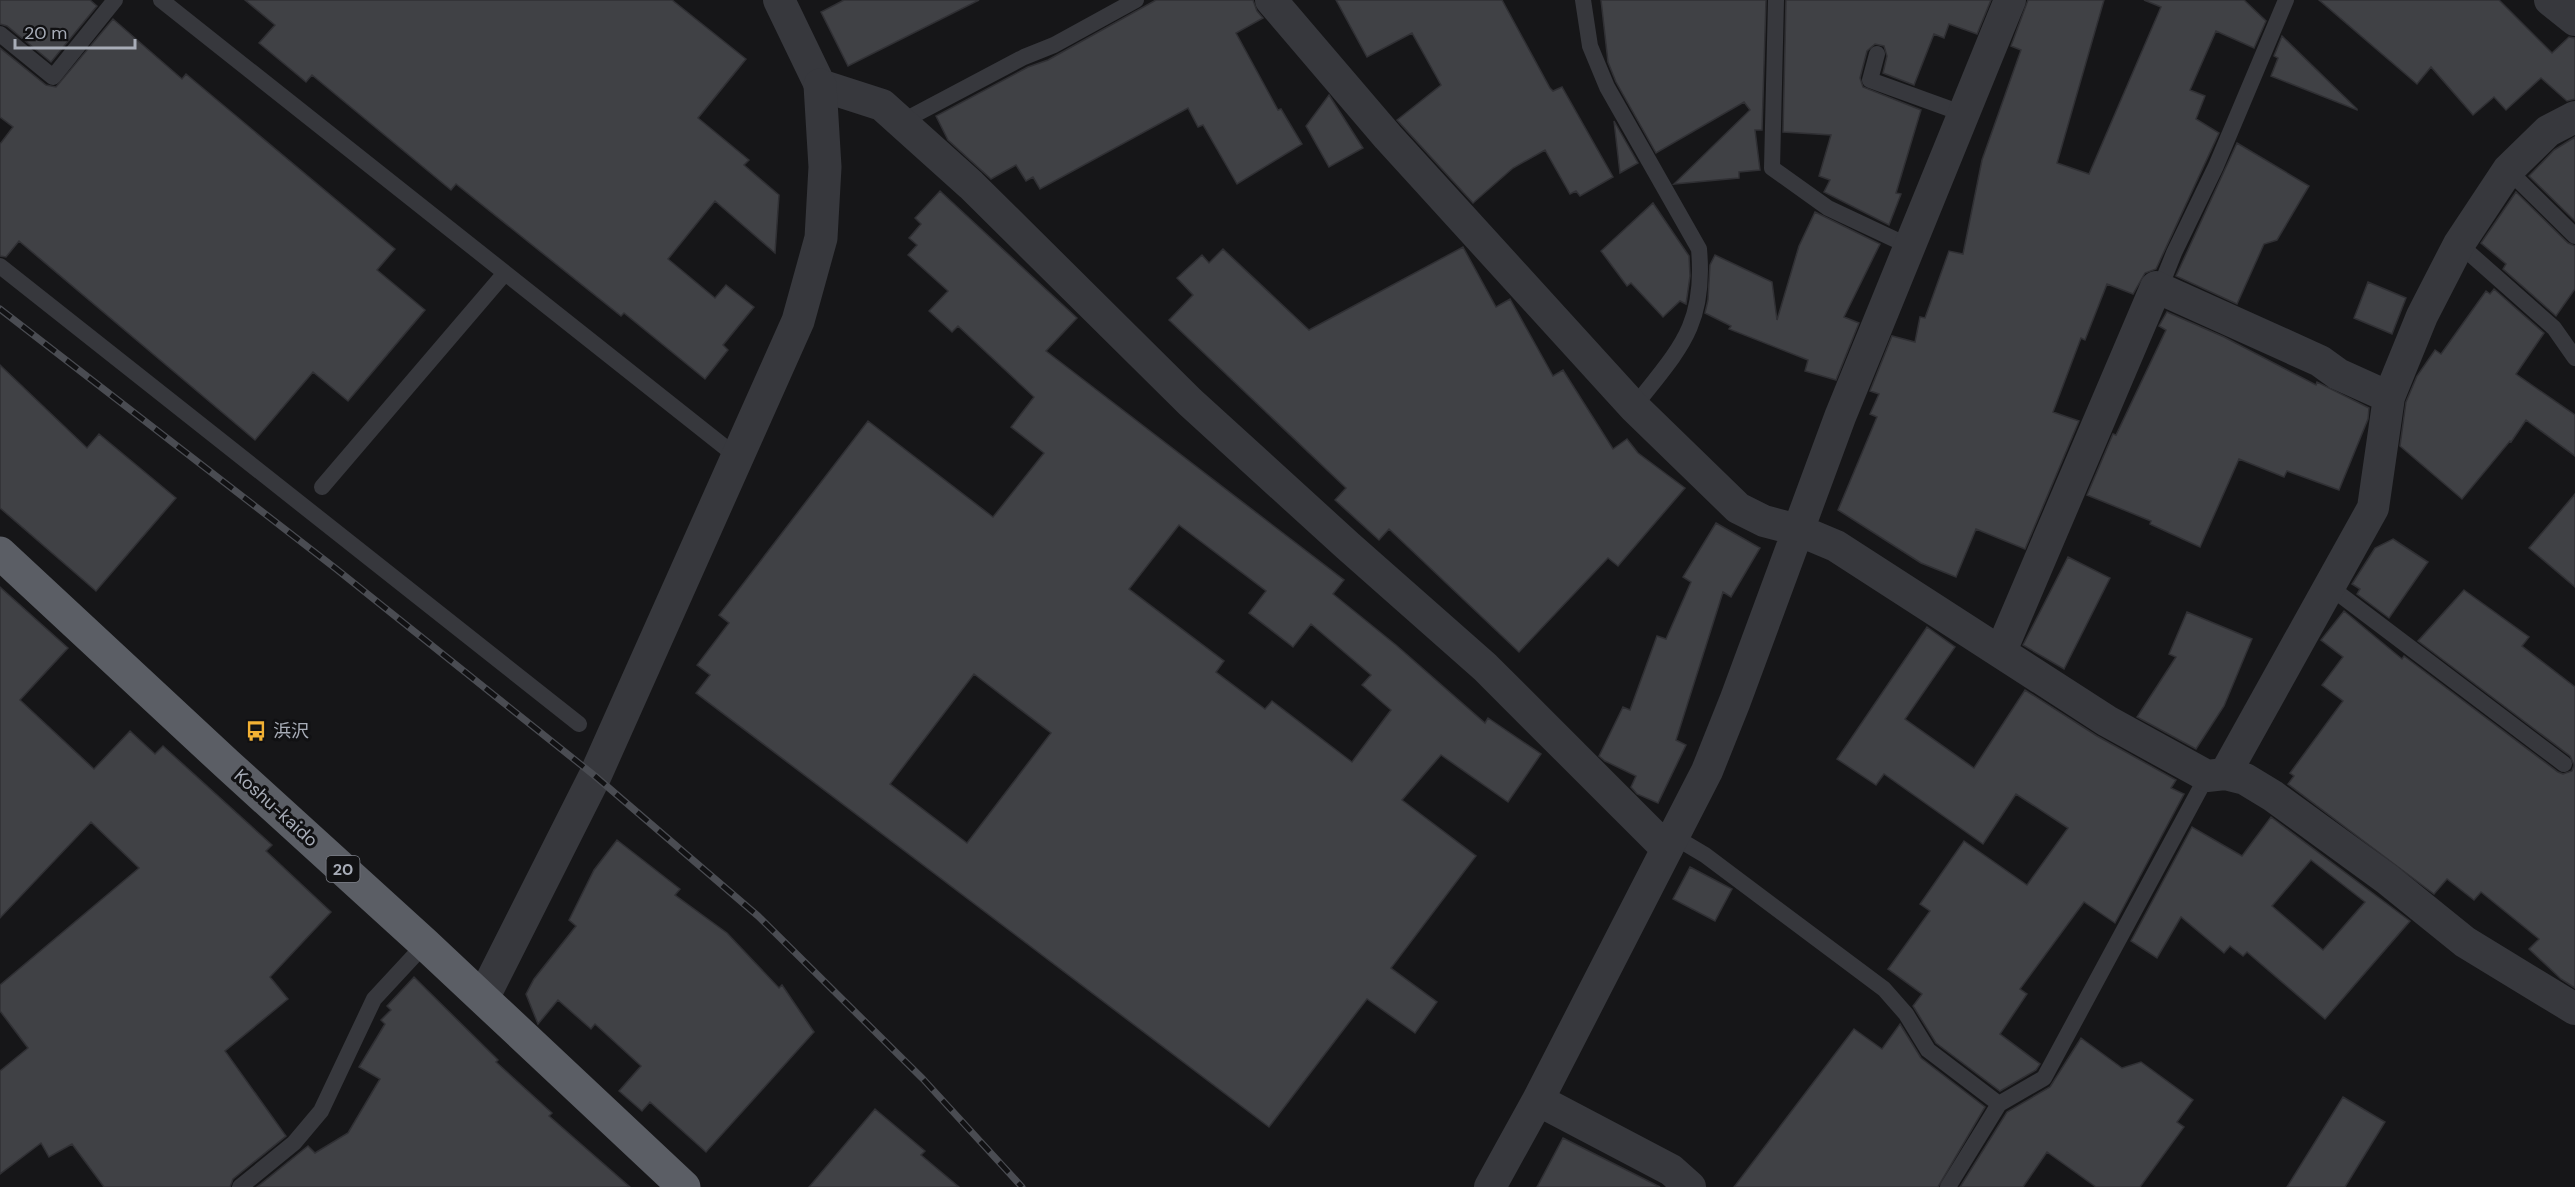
<svg xmlns="http://www.w3.org/2000/svg" width="2575" height="1187" font-family="'DM Sans','Noto Sans JP',sans-serif">
	<style>
		.building { fill: #404145; stroke: #303034; stroke-width: 1.5; fill-rule: evenodd }
		.lines { fill: none; stroke-linecap: round; stroke-linejoin: round }
		.service { stroke: #37383d; stroke-width: 16 }
		.minor { stroke: #37383d; stroke-width: 32 }
		.tertiary { stroke: #37383d; stroke-width: 33 }
		.trunk { stroke: #5b5e65; stroke-width: 33 }
		.rail-casing { stroke: #4a4c52; stroke-width: 7 }
		.rail { stroke: #111113; stroke-width: 4.5; stroke-dasharray: 14; stroke-linecap: butt }
		.labels { text-anchor: middle; dominant-baseline: central; stroke-width: 6; stroke-linejoin: round; paint-order: stroke }
		.shield { fill: #111113; stroke: #7b7e86; stroke-width: 1.5 }
		.shield-label { font-size: 16px; font-weight: bold; fill: #a8adb8 }
		.poi-label { font-size: 18px; fill: #a8adb8; stroke: #111113; text-anchor: start }
		.street-label { font-size: 18px; fill: #a8adb8; stroke: #111113 }
	</style>
	<rect width="100%" height="100%" fill="#161618"/>
	<path class="building" d="M0 0H90L97 6 51 62 7 26 0 24Z
		M245 0H672L746 59 698 118 749 160 744 165 779 195 775 253 715 201 668 259 715 298 726 285 754 307 723 345 728 350 705 379 624 313 621 316 456 184 451 190 312 75 306 82 259 43 275 25Z
		M844 0H979L848 66 821 12Z
		M1156 0H1253L1257 11 1263 18 1236 33 1278 110 1281 109 1302 144 1237 184 1203 125 1198 127 1188 108 1040 189 1033 177 1026 181 1016 165 991 179 948 140 936 116 1028 67 1048 60Z
		M1336 0H1502L1550 88 1553 91 1562 87 1613 177 1580 196 1576 191 1570 194 1545 150 1513 168 1473 203 1397 120 1441 85 1412 33 1367 57Z
		M1601 0H1766L1762 130H1755L1760 170 1739 172V178L1674 184 1750 110 1744 102 1656 153 1616 82 1608 62Z
		M1786 0H1991L1977 34 1949 24 1944 38 1934 34 1914 85 1883 73 1887 56 1884 46 1875 44 1867 51 1860 78 1863 87 1921 110 1896 193 1901 194 1889 225 1824 192 1830 180 1819 176 1831 135 1783 132Z
		M2028 0H2104L2057 163 2089 174 2161 7 2144 0H2244L2266 21 2254 48 2216 31 2190 90 2205 96 2196 119 2219 133 2156 269 2145 273 2133 294 2107 284 2085 340 2081 338 2053 412 2079 421 2025 549 1976 529 1956 577 1921 563 1838 510 1877 417 1870 414 1879 394 1870 391 1892 336 1915 342 1920 317 1925 318 1949 251 1963 254 1982 160 2021 50 2011 46Z
		M2319 0H2499L2552 53 2569 37 2575 38V99L2567 101 2541 78 2506 110 2494 97 2473 115 2431 67 2417 84Z
		M113 19 182 79 186 74 395 249 377 270 425 310 348 401 313 372 255 440 19 241 6 257 0 256V144L13 127 0 117V48L46 85 56 87Z
		M2282 36 2357 109V110L2271 76 2278 58 2274 56Z
		M1329 95 1363 148 1329 167 1306 126Z
		M1614 121 1638 163 1620 173Z
		M2575 137V221L2529 176 2554 150Z
		M2237 143 2309 186 2277 240 2264 244 2237 304 2176 276Z
		M940 191 1077 318 1046 351 1344 580 1333 594 1396 645 1485 723 1488 718 1541 754 1508 802 1441 755 1402 800 1476 856 1391 968 1437 1002 1415 1033 1367 999 1269 1127 696 693 710 675 697 665 729 623 719 615 868 421 993 517 1044 453 1011 427 1034 397 958 326 952 332 929 311 948 291 908 255 917 245 909 238 921 224 915 218ZM1179 525 1266 591 1249 613 1293 647 1311 624 1371 675 1362 685 1391 710 1352 762 1272 701 1265 709 1216 672 1224 661 1129 589ZM974 674 1051 733 967 843 890 784Z
		M2516 192 2568 243 2575 246V289L2556 316 2503 269 2506 264 2481 243Z
		M1653 203 1689 256 1690 276 1686 304 1680 301 1663 317 1631 283 1627 286 1601 251Z
		M1815 212 1880 244 1844 317 1859 323 1836 380 1805 371 1808 360 1729 329 1731 326 1705 313 1708 300 1710 265 1715 255 1772 282 1777 320 1799 246Z
		M1463 247 1496 307 1510 299 1553 376 1563 370 1613 449 1627 439 1638 453 1685 488 1618 566 1608 558 1519 652 1389 529 1379 540 1335 500 1346 488 1169 320 1193 295 1177 278 1202 255 1209 263 1223 249 1309 330Z
		M2368 282 2406 298 2392 334 2354 318Z
		M2494 289 2544 333 2516 374 2575 415V456L2526 420 2511 442 2510 441 2462 499 2400 446 2406 402 2417 376 2435 350 2441 354 2486 291 2490 294Z
		M2167 312 2224 337 2316 385 2317 382 2369 408 2368 419 2339 490 2287 471 2284 477 2239 459 2200 547 2150 524 2151 521 2087 495 2113 434 2116 435 2166 330 2159 326Z
		M0 365 87 448 99 434 176 498 96 591 0 508Z
		M2575 494V587L2529 548Z
		M1716 523 1760 548 1731 597 1723 592 1676 740 1686 745 1658 803 1637 794 1631 787 1636 776 1605 761 1599 756 1623 707 1630 710 1657 636 1666 639 1691 582 1683 577Z
		M2393 539 2428 562 2389 618 2357 594 2360 589 2352 584 2375 548Z
		M2068 557 2110 578 2064 669 2023 645Z
		M0 587 68 648 20 700 94 769 130 731 155 754 163 746 272 845 266 851 331 912 270 977 288 999 225 1051 286 1136 233 1179 230 1187H104L72 1144 49 1157 41 1143 0 1174V1071L28 1048 0 1011V985L139 868 91 822 0 918Z
		M2464 590 2529 637 2522 646 2575 687V988L2561 979 2529 949 2539 939 2481 892 2474 900 2447 879 2434 894 2288 784 2294 776 2290 773 2343 701 2322 685 2343 657 2321 640 2344 611 2402 659 2404 656 2558 772 2563 774 2572 771 2574 765 2570 756 2418 641Z
		M2187 612 2252 639 2224 706 2196 749 2137 717 2176 657 2169 654Z
		M1927 627 1955 647 1905 719 1974 768 2025 690 2097 736 2176 780 2171 788 2184 794 2115 923 2084 902 2020 989 2027 994 2000 1034 2040 1064 2036 1070 2000 1091 1936 1043 1913 1006 1922 994 1888 969 1930 911 1920 904 1964 841 2027 885 2068 828 2016 794 1983 844 1884 774 1876 785 1837 759Z
		M2271 817 2410 921 2325 1019 2247 952 2243 956 2230 946 2224 953 2181 917 2157 958 2131 941 2192 827 2242 856ZM2311 860 2365 902 2323 950 2272 906Z
		M617 840 680 889 675 895 727 933 779 988 782 985 814 1032 706 1152 650 1102 642 1111 619 1091 641 1066 595 1024 591 1029 558 1000 538 1024 526 994 534 979 576 926 569 920 594 870Z
		M1690 867 1732 889 1715 921 1673 899Z
		M414 977 498 1060 496 1062 552 1113 549 1116 630 1187H257L308 1146 315 1153 348 1133 380 1079 359 1067 385 1024 381 1020 391 1010 387 1006Z
		M1900 1024 1921 1058 1985 1107 1938 1187H1734L1854 1029 1882 1049Z
		M2081 1038 2122 1068 2141 1062 2193 1100 2177 1122 2184 1127 2140 1187H2096L2047 1152 2023 1187H1960L2007 1112 2050 1087Z
		M2343 1097 2385 1122 2345 1187H2287Z
		M875 1109 925 1151 921 1155 959 1187H809Z
		M1563 1138 1660 1187H1537Z"/>
	<g class="lines">
		<path class="service" d="M161 0 736 456
			M1583 0 1590 46 1607 87 1699 249C1706 327 1678 350 1634 407
			M1776 0 1772 168 1828 208 1911 247
			M0 34 53 77 115 0
			M1877 54 1870 80 1964 114
			M901 122 1024 57 1054 45 1136 0
			M2508 170 2575 236
			M2459 244 2554 328 2575 358
			M0 266 579 724
			M2160 288 2174 253 2216 166 2286 0
			M322 487 505 273
			M2330 587 2564 764
			M1673 836 1705 855 1884 989 1906 1014 1928 1050 1999 1104
			M240 1187 294 1143 321 1111 374 999 425 944
			M1948 1187 1999 1104 2044 1078 2207 776"/>
		<path class="minor" d="M779 0 820 85 882 105 971 185 1190 402 1348 546 1485 667 1667 849
			M1271 0 1388 137 1634 407 1738 508 1764 521 1798 530 1836 546 2107 721 2207 776 2225 774 2245 779 2273 796 2387 879 2465 942 2575 1009
			M2550 0 2575 20
			M2001 651 2156 287 2320 361 2338 374 2389 397
			M2225 774 2373 508 2389 397 2422 316 2459 244 2508 170 2548 131 2575 117
			M1538 1100 1671 1170 1690 1187
			M1490 1187 1538 1100 1707 771 1735 701 1840 417 2010 0"/>
		<path class="tertiary" d="M483 998 595 776 798 321 821 238 825 167 820 85"/>
		<path class="trunk" d="M0 553 227 764 425 944 684 1187"/>
		<g class="rail-casing">
			<path id="rail" d="M0 309 335 568 595 776 758 916 923 1079 1022 1187"/>
		</g>
		<use href="#rail" class="rail"/>
	</g>
	<defs>
		<g id="bus-bare" transform="scale(1.62)"><path d="M-5-6H5V4H4V6H2V4H-2V6H-4V4H-5ZM-3.5-4V0h7V-4ZM-3.5 1.2v1.5H-2V1.2ZM2 1.2v1.5H3.5V1.2Z" fill="#f2b134" stroke="#111113" stroke-width="2.5" paint-order="stroke"/></g>
	</defs>
	<g fill-rule="evenodd">
		<use href="#bus-bare" x="256" y="731"/>
	</g>
	<g class="labels">
		<rect class="shield" x="326.5" y="856" width="33" height="26" rx="4.5"/>
		<g class="shield-label">
			<text x="343" y="869">20</text>
		</g>
		<g class="poi-label">
			<text x="273" y="731">浜沢</text>
		</g>
		<g class="street-label">
			<text transform="translate(276 808) rotate(42)">Koshu-kaido</text>
		</g>
	</g>
	<path d="M15 39v9h120v-9" fill="none" stroke="#a8adb8" stroke-width="3"/>
	<text x="24" y="39" font-size="18" fill="#a8adb8" stroke="#111113" stroke-width="4.5" paint-order="stroke">20 m</text>
</svg>
